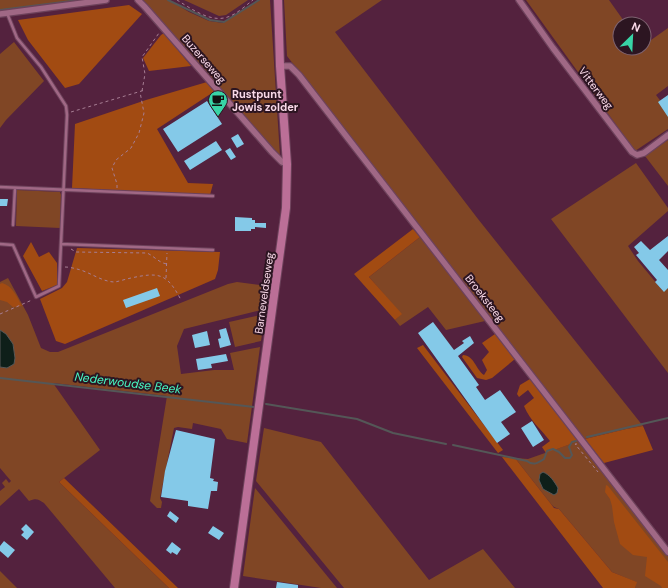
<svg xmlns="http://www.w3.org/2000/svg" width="668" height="588" font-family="'DM Sans',sans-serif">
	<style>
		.green { fill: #804625 }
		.forest { fill: #a24b12 }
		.water { fill: #0e1f19; stroke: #545757 }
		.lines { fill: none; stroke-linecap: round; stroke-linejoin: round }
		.stream { stroke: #545757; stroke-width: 2 }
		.building { fill: #84c9e8 }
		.service-casing { stroke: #6d425b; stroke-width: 4.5 }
		.minor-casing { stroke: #6d425b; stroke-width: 8 }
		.secondary-casing { stroke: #6d425b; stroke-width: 10 }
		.path { stroke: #a77e94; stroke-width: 1; stroke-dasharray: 3 3; stroke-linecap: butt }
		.service { stroke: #a06885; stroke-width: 2.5 }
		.minor { stroke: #a06885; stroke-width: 5.5 }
		.secondary { stroke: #bb6f97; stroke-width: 8 }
		.labels { text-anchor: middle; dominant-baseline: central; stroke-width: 4; stroke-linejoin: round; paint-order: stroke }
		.street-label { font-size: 11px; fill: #f9d9e8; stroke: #2c1521 }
		.poi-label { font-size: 11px; font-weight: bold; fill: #f9d9e8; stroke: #2c1521; text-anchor: start }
		.water-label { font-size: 12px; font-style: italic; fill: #48fbc5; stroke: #2c1521 }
	</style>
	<rect width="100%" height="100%" fill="#54223e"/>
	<path class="green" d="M0 0H80L0 11Z
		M143 0H169L189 12 209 21 223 23 260 0H270L280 156Z
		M184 0H248L226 15 219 16Z
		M284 0H382L335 32 478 219 643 426 626 429 585 439 287 56Z
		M526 0H609L626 24H620V48H644V45L668 28V86L656 95 668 111V129L635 151Z
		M14 42 44 81 6 120 0 128V54Z
		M668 140V186L645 156Z
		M636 163 668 208V211L628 246 638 261 663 291 668 288V373L551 219Z
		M17 190 60 192 61 195 60 228 16 226Z
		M420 237 485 321 446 330 428 307 400 326 395 320 401 314 369 277Z
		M8 278 28 315 41 348 50 352H58L228 284 237 282 268 286 265 309 184 329 177 346 181 374 214 370H234L230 353 260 347 247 443 227 439 221 429 193 423 192 429 178 427 174 428 160 498 162 502 161 508H157L150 501 167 396 53 383 100 450 59 482 169 588H115L44 503C38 499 36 498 29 501L19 489 0 506V491L5 487 2 483 6 479 9 483 11 481 0 468V282Z
		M265 314 261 341 235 347 229 322Z
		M264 428 321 442 429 580 483 549 515 588H344L256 481Z
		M579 441 668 556V588H635L636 582 612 572 559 509 554 507 551 504 515 458 528 459Z
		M255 488 337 588H321L243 576Z
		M0 571 17 588H0Z"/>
	<path class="forest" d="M129 5 142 14 79 84 65 88 28 40 18 20Z
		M164 33 191 66 149 71 143 58 161 35Z
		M207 82 215 91 157 129 188 183 213 184 210 195 72 188 75 124 146 100Z
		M413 229 420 237 369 277 402 314 395 320 354 274Z
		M31 242 39 257 49 252 57 263V285L42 291 23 256Z
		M77 248 220 252 218 270 215 279 65 344 56 341 40 299 62 288 67 282Z
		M2 283C13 286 16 296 22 306L13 307 7 302 0 300V284Z
		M495 334 515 359 492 378 486 380 477 378 462 357 463 355C474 355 476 370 484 375L487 370 482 360 489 352 482 343Z
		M423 345 503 450 498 453 417 348Z
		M530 379 579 441 546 453 542 447 550 441C541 429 530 421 524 406L534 398 528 390 519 397 517 394 520 385Z
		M643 426 653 450 604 463 585 439 626 429Z
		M502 457 515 458 551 504 554 508 559 509 612 572 637 582 635 588H603Z
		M64 478 178 588H169L59 482Z
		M606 485 608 486 668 562V588H662L661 586 645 576 647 557 633 555 620 544 614 522 612 506 610 499 605 492Z"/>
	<path class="water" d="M0 330 6 334 13 344 15 358 14 364 7 368 0 367Z
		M543 472C550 475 554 481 558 488L557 493 554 495 543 489 539 480 540 474Z"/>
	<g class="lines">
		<path class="stream" d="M168 0 210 20 224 22 259 0
			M0 10 79 0
			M0 378 254 407
			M266 404 357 419 393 433 446 444
			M587 437 668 418
			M453 445 527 461C533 466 538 463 544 459L547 451 553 449 559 452 565 458H570L572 455 569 447 572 442 576 441"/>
	</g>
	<path class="building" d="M668 95V117L658 102Z
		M207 101 222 124 178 152 163 129Z
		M238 134 244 144 237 148 231 138Z
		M216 141 222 150 190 170 184 161Z
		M230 148 236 157 231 160 225 151Z
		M0 199H8L7 206H0Z
		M235 217 252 218V220H255V223H266V228L255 227V229H251V231H235Z
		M668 236V251L659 260 668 270V288L664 292 655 282 657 280 636 255 639 253 634 247 641 241 650 250Z
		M157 288 160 296 126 308 123 300Z
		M433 322 454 350 464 343 462 341 470 336 474 343 458 356 479 385 476 387 485 400 500 390 516 412 501 422 510 434 497 443 418 333Z
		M226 328 231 345 220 348 218 339 221 338 219 330Z
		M207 331 210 345 195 348 192 335Z
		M226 354 228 361 211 364 212 368 198 370 196 359Z
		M532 421 544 440 533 447 521 428Z
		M176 430 215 439 210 478 214 479 213 481 218 482 217 491H211L208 509 188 506V501L161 497 165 471Z
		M170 511 179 518 176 523 167 516Z
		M26 524 34 532 27 540 21 535 24 532 21 529Z
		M213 526 224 533 219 540 208 533Z
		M4 541 15 550 8 558 0 551V546Z
		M172 542 181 549 177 555 172 552 171 554 166 550Z
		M277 582 298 585V588H276Z"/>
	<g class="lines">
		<g class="service-casing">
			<path id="service" d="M0 187 213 196
				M13 225 15 188
				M0 244 13 245 36 297 59 286 67 115 66 106 41 67 17 38 7 13
				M61 244 213 250"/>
		</g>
		<g class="minor-casing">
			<path id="minor" d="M138 0 145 7 272 152 282 162 287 164
				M519 0 553 48 632 152 637 155 644 153 668 135
				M0 14 106 0
				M280 66H290L299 75 668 552"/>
		</g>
		<g class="secondary-casing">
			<path id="secondary" d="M234 588 286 208 287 164 280 66 278 0"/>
		</g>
		<path class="path" d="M177 0C190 8 208 21 224 18 235 16 245 6 253 0
			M142 91 145 74 142 57 159 33
			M71 112 145 90
			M117 188V184L112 168 116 160 131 148 139 133 144 113 140 92
			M71 249 76 252 147 253C154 256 159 263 167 264
			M65 267C69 267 73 268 77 269 90 272 102 282 115 282 120 281 126 279 131 278 159 272 167 273 181 300
			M166 278 167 253
			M0 314 32 300
			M577 444H575L598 472"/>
		<use href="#service" class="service"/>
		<use href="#minor" class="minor"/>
		<use href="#secondary" class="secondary"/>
	</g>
	<defs>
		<g id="cafe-pin" transform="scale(1)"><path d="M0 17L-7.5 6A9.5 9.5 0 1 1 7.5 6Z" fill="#38d4a6" stroke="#2c1521"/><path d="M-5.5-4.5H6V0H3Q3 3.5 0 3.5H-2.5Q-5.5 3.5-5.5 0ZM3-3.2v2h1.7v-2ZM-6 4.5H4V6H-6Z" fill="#111"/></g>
	</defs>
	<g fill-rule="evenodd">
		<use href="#cafe-pin" x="218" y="100"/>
	</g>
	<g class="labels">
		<g class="street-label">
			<text transform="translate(204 59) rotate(49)">Buzerseweg</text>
			<text transform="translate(596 88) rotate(53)">Vitterweg</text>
			<text transform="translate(264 293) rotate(-82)">Barneveldseweg</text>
			<text transform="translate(485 298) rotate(52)">Broeksteeg</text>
		</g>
		<g class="poi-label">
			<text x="232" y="94">Rustpunt<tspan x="232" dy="13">Jowis zolder</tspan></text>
		</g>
		<g class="water-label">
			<text transform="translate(128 383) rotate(7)">Nederwoudse Beek</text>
		</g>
	</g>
	<g transform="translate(632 36) rotate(24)"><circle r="19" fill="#2c1521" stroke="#7e6371"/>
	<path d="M0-3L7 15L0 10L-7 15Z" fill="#38d4a6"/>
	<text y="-6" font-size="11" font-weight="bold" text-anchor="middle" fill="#f9d9e8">N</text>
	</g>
</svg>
